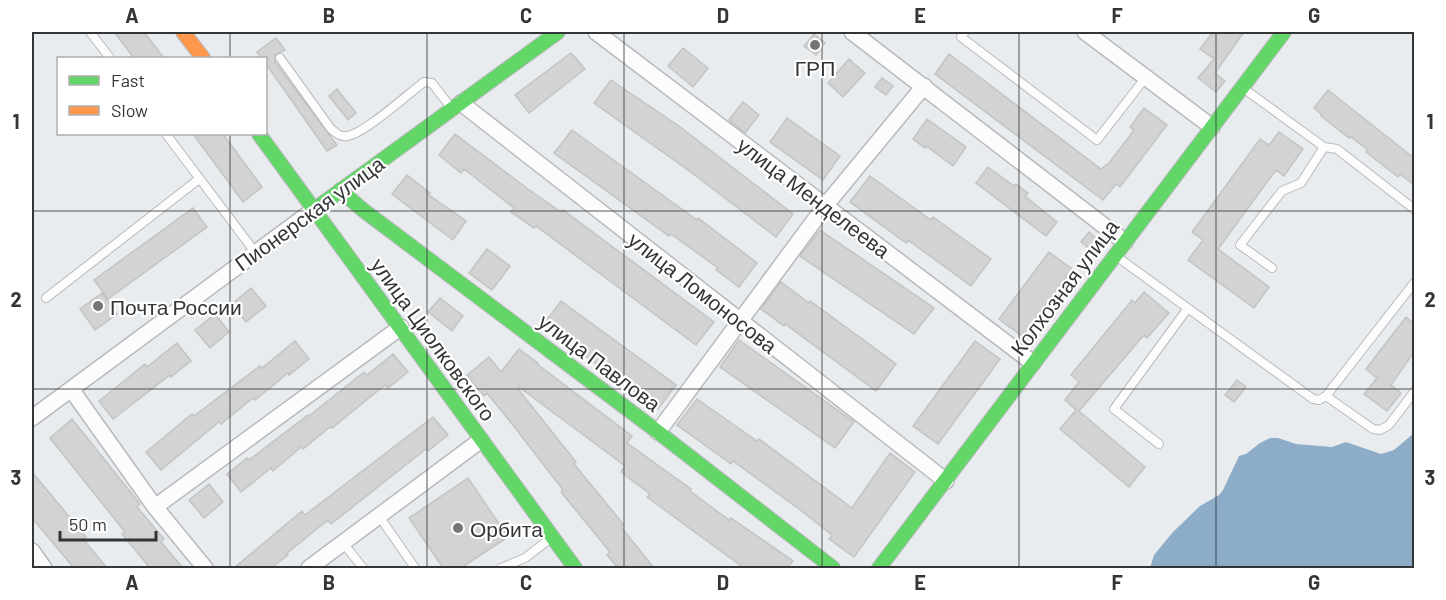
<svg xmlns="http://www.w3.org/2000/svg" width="1446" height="600" font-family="Barlow,sans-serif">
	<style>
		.water { fill: #8cacc8 }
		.building { fill: #d2d3d3; stroke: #c3c3c4; stroke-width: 1.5 }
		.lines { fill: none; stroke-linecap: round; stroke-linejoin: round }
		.lane-casing { stroke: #b8b9bc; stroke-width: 10 }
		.street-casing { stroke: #b8b9bc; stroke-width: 18 }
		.fast-casing { stroke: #b8b9bc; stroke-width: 16 }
		.slow-casing { stroke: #b8b9bc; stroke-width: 16 }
		.lane { stroke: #fcfcfd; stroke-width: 8 }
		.street { stroke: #fcfcfd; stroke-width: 15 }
		.fast { stroke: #63d668; stroke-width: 14 }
		.slow { stroke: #ff974d; stroke-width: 14 }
		.grid { fill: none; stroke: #343537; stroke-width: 1.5; stroke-opacity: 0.55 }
		.poi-dot { fill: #737577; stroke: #fff; stroke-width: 2 }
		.labels { text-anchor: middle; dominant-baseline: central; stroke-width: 4.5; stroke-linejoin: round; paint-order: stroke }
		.poi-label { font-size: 21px; fill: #343537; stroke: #fff; text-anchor: start }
		.street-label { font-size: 21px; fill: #343537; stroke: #fff }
		.neatline { fill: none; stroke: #343537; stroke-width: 2 }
		.grid-label { font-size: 20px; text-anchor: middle; font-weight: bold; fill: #343537 }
	</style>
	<rect width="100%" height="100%" fill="#e9ecef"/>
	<path class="water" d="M1414 433V568H1150L1154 555 1173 532 1200 506 1219 495 1223 490 1239 456 1246 454 1260 443 1270 438H1278L1296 444 1332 447 1346 442 1381 454 1394 450Z"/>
	<path class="building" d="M114 32H144L164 58H134Z
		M1213 32H1244L1215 73 1225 81 1216 92 1198 78 1214 59 1200 49Z
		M814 34 825 43 816 55 804 46Z
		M276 38 285 50 275 55V62L337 145 327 151 266 64V58H261L257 52Z
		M683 48 708 68 693 87 668 66Z
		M571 53 585 69 529 113 515 95Z
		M949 54 1101 169 1109 163 1134 130 1130 127 1144 108 1167 125 1120 187 1116 184 1103 200 935 74Z
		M849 59 865 73 843 97 828 83Z
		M882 78 893 86 886 95 875 87Z
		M611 80 679 126 793 214 776 237 692 173 594 103Z
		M337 89 356 113 348 120 329 96Z
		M1328 90 1414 158V185L1400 174 1398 177 1366 152 1368 150 1351 137 1349 138 1321 116 1322 115 1314 108Z
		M743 102 759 115 745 133 729 120Z
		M787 118 840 156 823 180 770 142Z
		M927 119 966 147 953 166 926 146 925 148 913 139Z
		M572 130 697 220 698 218 757 263 739 287 716 270 718 268 671 234 669 236 554 153Z
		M1279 132 1303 149 1284 176 1276 170 1218 249 1269 287 1254 308 1188 260 1203 240 1192 232 1260 139 1269 145Z
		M193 134H223L262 187 243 202Z
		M455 134 528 189 561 212 563 210 714 322 696 345 536 226 534 228 511 212 514 208 464 169 461 173 439 155Z
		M988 167 1014 186 1016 184 1028 193 1025 196 1057 222 1046 236 976 183Z
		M407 175 430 193 429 195 466 221 453 240 392 194Z
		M870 176 931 220 933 217 991 259 971 286 908 240 906 243 850 202Z
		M193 208 207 227 108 299 94 280Z
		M820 230 934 308 914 334 800 256Z
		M1089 232 1101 242 1093 252 1081 242Z
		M487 249 510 266 492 290 469 273Z
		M1049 252 1072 269 1022 336 999 319Z
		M781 282 809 303 810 301 896 364 876 391 785 324 784 326 761 309Z
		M251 288 266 306 246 322 232 304Z
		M1144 292 1169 313 1147 338 1144 335 1079 411 1145 467 1129 487 1060 429 1076 410 1065 400 1079 382 1071 375 1132 300 1135 303Z
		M102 293 117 314 95 330 80 309Z
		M440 298 463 316 452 331 428 312Z
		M561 301 676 385 658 409 543 325Z
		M215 314 229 332 210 348 195 330Z
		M1406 317 1414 324V352L1391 385 1401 393 1387 411 1364 394 1377 378 1366 369Z
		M739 340 854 422 835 448 720 367Z
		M295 341 309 359 289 375 288 373 255 400 253 398 221 424 219 422 161 470 146 452 192 414 194 416 260 366 262 368Z
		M975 341 1000 359 938 444 913 426Z
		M177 343 191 361 171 377 170 375 113 419 99 401 145 364 147 367Z
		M519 349 538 363 537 364 632 436 627 443 691 489 690 491 729 520 731 518 793 561 787 568H744L647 497 650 494 621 472 625 466 519 387 518 389 576 462 574 464 624 525 621 527 654 568H618L607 555 610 552 561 492 563 490 516 429 487 393 484 396 467 375 489 357 501 372Z
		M393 354 408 372 388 388 385 385 332 428 330 427 303 449 301 447 273 471 271 468 241 492 227 474 247 458 249 460 308 415 309 416 364 372 367 375Z
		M1237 380 1246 387 1234 402 1225 395Z
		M697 399 757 441 759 439 852 508 890 453 915 472 854 557 829 539 832 535 799 509 733 461 731 464 677 425Z
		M433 417 448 435 428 451 426 449 331 524 328 520 286 554 288 555 271 568H234L302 511 305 515Z
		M72 419 140 504 137 507 164 539 161 542 183 568H150L122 534 125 532 50 438Z
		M32 472 86 537 83 539 107 568H74L32 518Z
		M468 478 508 537 461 568H443L409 518Z
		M209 484 223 502 204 518 189 500Z"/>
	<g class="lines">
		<g class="lane-casing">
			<path id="lane" d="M90 32 110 58
				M965 32 961 37 1097 140 1146 77
				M280 58 331 129C336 133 340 137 347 136 364 134 408 94 424 82L432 83 452 109
				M1243 88 1324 147 1337 149 1414 209
				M166 134 255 252
				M1116 256 1313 399 1319 400 1326 396 1414 283
				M1272 268 1240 245 1282 191 1301 183 1324 147
				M46 298 199 179
				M1326 396 1373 429 1380 430 1389 425 1414 392
				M1159 444 1114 409 1188 308
				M379 516 415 568
				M343 543 363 568
				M501 568 525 558 551 538"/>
		</g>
		<g class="street-casing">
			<path id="street" d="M596 32 1033 363
				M852 32 1125 242
				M1085 32 1212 127
				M461 103 946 481
				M71 389 155 507 205 568
				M32 418 315 209
				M658 432 825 206 924 86
				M155 507 401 327
				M32 551 44 568
				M309 568 481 440"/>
		</g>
		<g class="fast-casing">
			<path id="fast" d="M259 134 575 568
				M340 190 363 210 658 432 833 568
				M315 209 558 32
				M879 568 1284 32"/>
		</g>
		<g class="slow-casing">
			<path id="slow" d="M183 32 203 58"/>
		</g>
		<use href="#lane" class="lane"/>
		<use href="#street" class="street"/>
		<use href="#fast" class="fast"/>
		<use href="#slow" class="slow"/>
	</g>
	<path class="grid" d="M230 32V58M427 32V568M624 32V568M822 32V568M1019 32V568M1216 32V568M230 134V568M32 211H1414M32 389H1414"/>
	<g class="poi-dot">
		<circle cx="815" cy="45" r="6"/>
		<circle cx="98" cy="306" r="6"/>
		<circle cx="458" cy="528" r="6"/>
	</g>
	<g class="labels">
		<g class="poi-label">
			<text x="815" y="67" text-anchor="middle">ГРП</text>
			<text x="110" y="306">Почта России</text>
			<text x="470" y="528">Орбита</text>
		</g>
		<g class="street-label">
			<text transform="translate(814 197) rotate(37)">улица Менделеева</text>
			<text transform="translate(309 213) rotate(-36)">Пионерская улица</text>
			<text transform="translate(1064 287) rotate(-53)">Колхозная улица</text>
			<text transform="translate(703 292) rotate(38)">улица Ломоносова</text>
			<text transform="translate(434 339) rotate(54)">улица Циолковского</text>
			<text transform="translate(600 362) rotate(37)">улица Павлова</text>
		</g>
	</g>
	<rect width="1446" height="600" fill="none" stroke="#ffffff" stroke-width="66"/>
	<rect x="57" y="57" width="210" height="78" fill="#ffffff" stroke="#aeaeaf" stroke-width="1.5"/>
	<rect x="69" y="76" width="30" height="9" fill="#63d668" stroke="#aeaeaf" stroke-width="1.5"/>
	<text x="111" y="87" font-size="18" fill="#343537">Fast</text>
	<rect x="69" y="106" width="30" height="9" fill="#ff974d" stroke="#aeaeaf" stroke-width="1.5"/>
	<text x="111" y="117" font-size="18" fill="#343537">Slow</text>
	<path d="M60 531v9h96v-9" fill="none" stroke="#343537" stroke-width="3"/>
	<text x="69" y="531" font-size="18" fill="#343537" stroke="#ffffff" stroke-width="4.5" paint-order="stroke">50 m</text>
	<rect x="33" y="33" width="1380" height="534" class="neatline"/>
	<g class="grid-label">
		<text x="132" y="23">A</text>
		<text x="329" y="23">B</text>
		<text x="526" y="23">C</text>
		<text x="723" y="23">D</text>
		<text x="920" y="23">E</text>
		<text x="1117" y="23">F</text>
		<text x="1314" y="23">G</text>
		<text x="16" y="129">1</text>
		<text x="1430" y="129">1</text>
		<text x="16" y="307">2</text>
		<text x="1430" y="307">2</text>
		<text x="16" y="485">3</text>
		<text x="1430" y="485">3</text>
		<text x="132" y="590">A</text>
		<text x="329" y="590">B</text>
		<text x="526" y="590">C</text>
		<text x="723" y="590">D</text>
		<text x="920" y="590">E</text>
		<text x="1117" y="590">F</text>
		<text x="1314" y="590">G</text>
	</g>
</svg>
